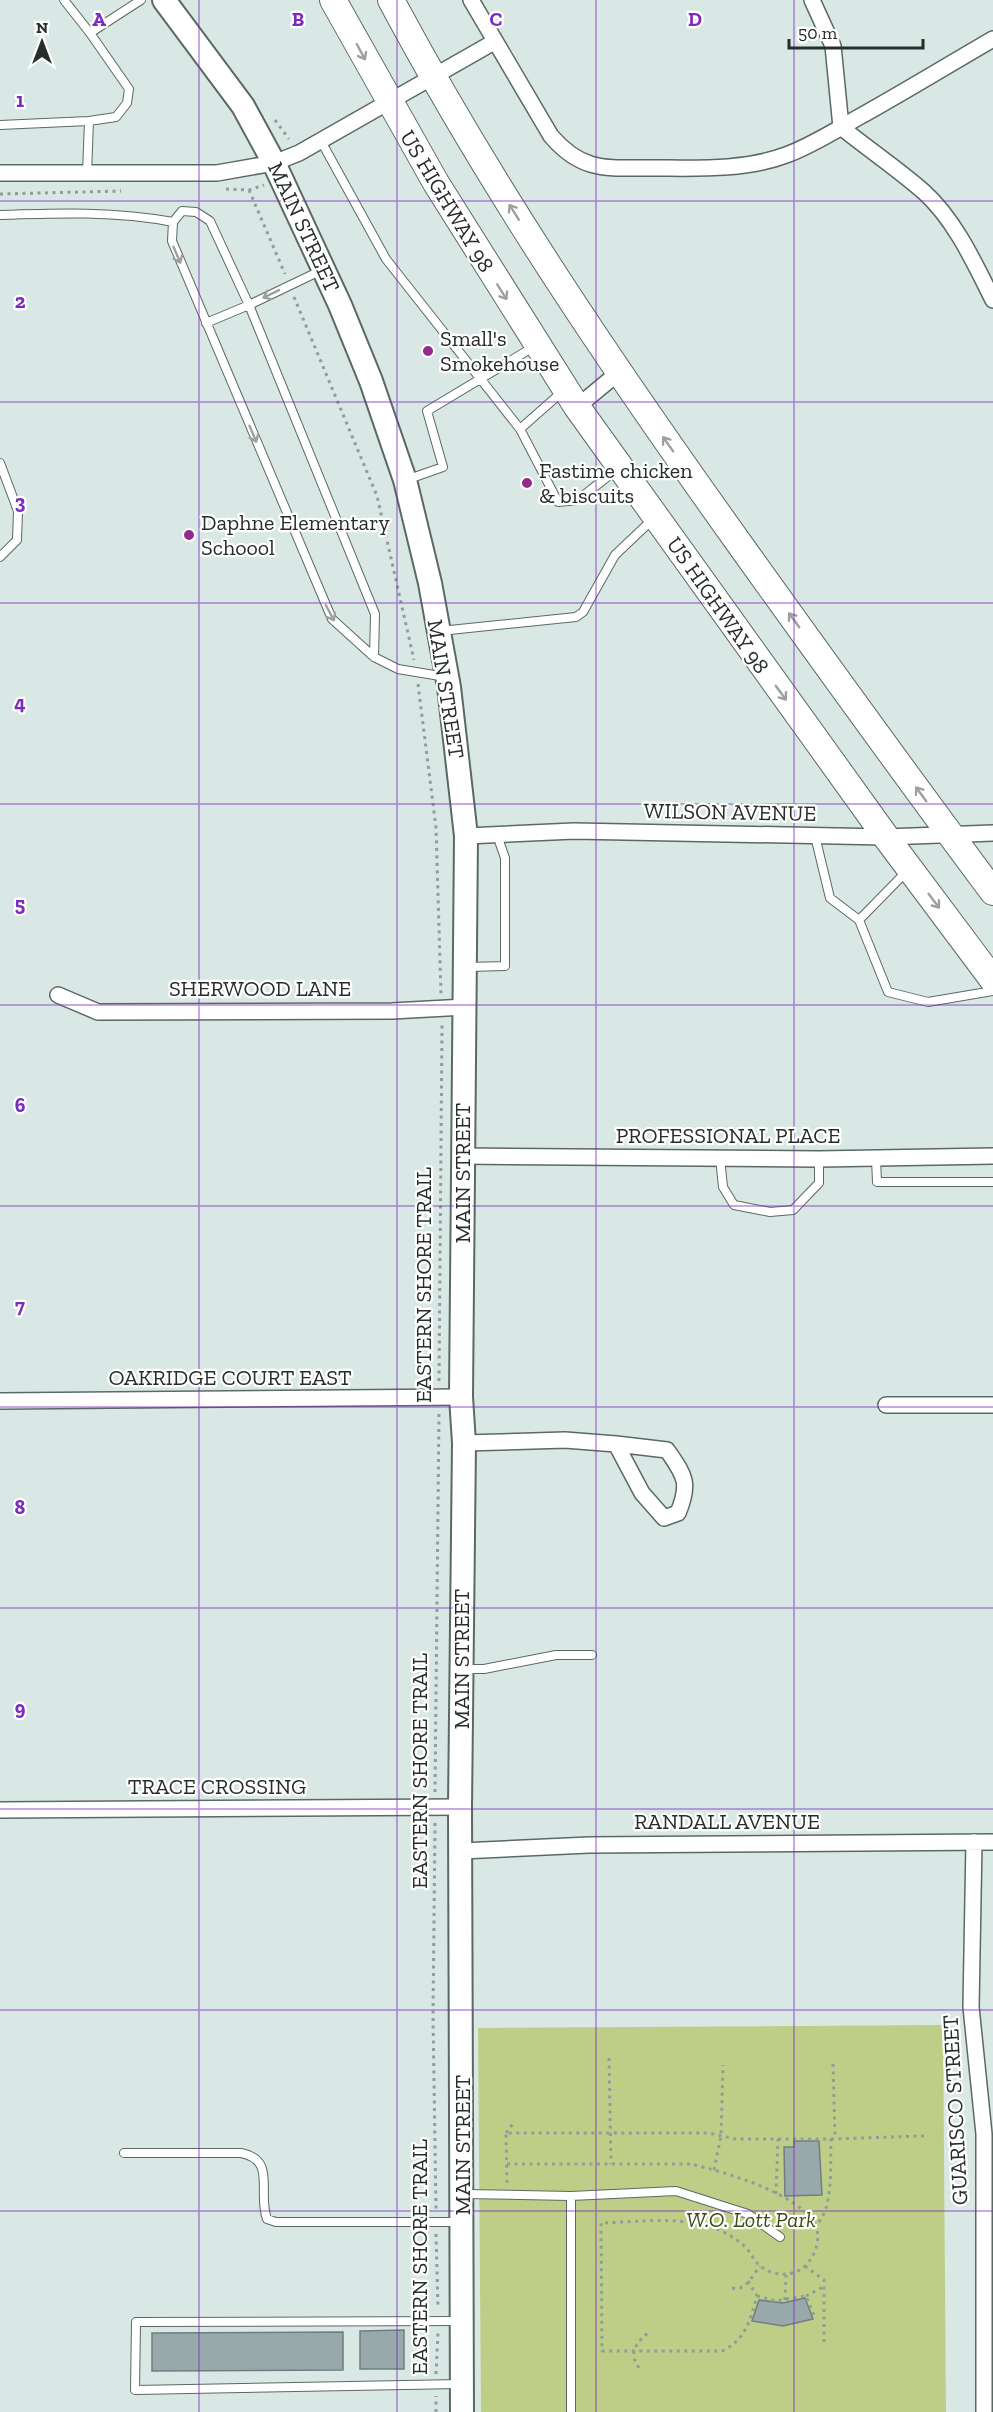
<svg xmlns="http://www.w3.org/2000/svg" width="993" height="2412" font-family="'Zilla Slab',serif">
	<style>
		.green { fill: #bece87 }
		.building { fill: #99a8aa; stroke: #707e80; stroke-width: 1.5 }
		.lines { fill: none; stroke-linecap: round; stroke-linejoin: round }
		.service-casing { stroke: #5b6965; stroke-width: 10 }
		.minor-casing { stroke: #5b6965; stroke-width: 18 }
		.secondary-casing { stroke: #5b6965; stroke-width: 26 }
		.primary-casing { stroke: #5b6965; stroke-width: 28 }
		.path { stroke: #919d9a; stroke-width: 3; stroke-dasharray: 3 4.5; stroke-linecap: butt }
		.service { stroke: #fff; stroke-width: 8 }
		.minor { stroke: #fff; stroke-width: 15 }
		.secondary { stroke: #fff; stroke-width: 22 }
		.primary { stroke: #fff; stroke-width: 26 }
		.oneway { stroke: #9ea0a0 }
		.grid { fill: none; stroke: #7b2cbf; stroke-width: 1.5; stroke-opacity: 0.55 }
		.poi-dot { fill: #932a8e; stroke: #fff; stroke-width: 2 }
		.labels { text-anchor: middle; dominant-baseline: central; stroke-width: 4.5; stroke-linejoin: round; paint-order: stroke }
		.street-label { font-size: 22px; fill: #272d2b; stroke: #fff }
		.poi-label { font-size: 22px; fill: #272d2b; stroke: #fff; text-anchor: start }
		.park-label { font-size: 22px; font-style: italic; fill: #414b13; stroke: #fff }
		.grid-label { font-size: 20px; text-anchor: middle; font-weight: bold; fill: #7b2cbf; stroke: #fff; stroke-width: 4.5; stroke-linejoin: round; paint-order: stroke }
	</style>
	<rect width="100%" height="100%" fill="#d9e8e4"/>
	<path class="green" d="M943 2025 946 2412H481L478 2028Z"/>
	<path class="building" d="M794 2141H819L822 2195 785 2196 784 2147H794Z
		M805 2298 813 2319 783 2326 752 2321 759 2300 783 2303Z
		M404 2330V2369H360V2331Z
		M343 2332V2370L152 2371V2333Z"/>
	<g class="lines">
		<g class="service-casing">
			<path id="service" d="M64 0 90 33
				M89 121 116 117 127 103 129 89 90 33 141 0
				M0 125 89 121 87 173
				M321 141 386 259 520 429 562 392
				M0 215C58 213 116 211 173 222
				M322 270 249 305 210 221 196 212 182 211 173 222 172 241 332 619 374 657 398 669 446 677
				M206 323 249 305 375 614 374 657
				M520 429 558 502 578 500 617 469
				M0 463 18 511 17 540 0 557
				M406 480 443 467 427 411 535 346
				M440 631 576 617 583 612 615 555 653 519
				M815 836 830 898 859 920
				M907 871 859 920 888 992 928 1002 993 991
				M468 967 505 966V858L497 835
				M720 1158 723 1187 734 1205 770 1212 793 1210 819 1183V1159
				M876 1159 877 1182H993
				M463 1669H484L556 1655H592
				M124 2153H241C277 2160 257 2192 267 2219L276 2222H460
				M464 2194 571 2196V2412
				M571 2196 676 2191 748 2214 780 2237
				M460 2384 135 2390 136 2322 460 2321"/>
		</g>
		<g class="minor-casing">
			<path id="minor" d="M471 0 551 136C582 172 606 168 650 168 694 168 744 171 786 155 811 146 836 130 859 117 904 92 948 65 993 39
				M812 0 833 46 841 127C868 149 898 169 924 192 955 220 975 264 993 300
				M0 173H217L274 163 299 153 494 42
				M577 407 618 373
				M466 836 574 831 886 837 993 833
				M58 995 98 1012 392 1011 465 1007
				M463 1156 819 1159 993 1156
				M0 1401 461 1397
				M886 1405H993
				M464 1443 565 1440 616 1444
				M616 1444 667 1450C684 1475 691 1482 678 1513L664 1518 642 1493Z
				M0 1810 460 1807
				M974 1842 971 2007 984 2134V2412
				M461 1851 589 1845 993 1842"/>
		</g>
		<g class="secondary-casing">
			<path id="secondary" d="M164 0 243 106 274 163 340 305 371 381 405 480 430 583 449 687 466 836 461 1397 464 1443 460 1807 462 2412"/>
		</g>
		<g class="primary-casing">
			<path id="primary" d="M333 0 436 183 577 407 886 837 993 980
				M391 0C493 191 615 370 741 546 824 662 908 778 993 892"/>
		</g>
		<path class="path" d="M275 120 289 139
			M226 189 249 190 264 185
			M249 190 285 274
			M0 194 121 191
			M294 297 377 496 414 660
			M418 684 436 828 441 994
			M439 1381 442 1025
			M435 1792 439 1412
			M435 1823 433 2016 436 2209
			M609 2058 611 2164
			M833 2064 835 2138
			M506 2133 515 2121
			M831 2139 924 2136
			M507 2164H691C727 2173 796 2192 816 2225 834 2210 830 2162 831 2139H735L709 2133H506L507 2184
			M714 2170 721 2136 723 2065
			M776 2194 778 2139
			M436 2234 438 2308
			M805 2266 824 2280V2345
			M748 2281 757 2296C750 2320 746 2340 722 2351H602L601 2223C637 2222 677 2216 712 2227 723 2231 736 2238 744 2246 750 2251 753 2259 758 2264 771 2277 795 2278 807 2264 817 2252 820 2239 816 2225
			M732 2288C747 2291 752 2276 760 2266
			M757 2296 776 2301 806 2296 815 2318
			M806 2296 823 2287
			M785 2300 786 2275
			M639 2368C628 2352 636 2343 649 2332
			M436 2374 438 2333
			M436 2412V2396"/>
		<use href="#service" class="service"/>
		<use href="#minor" class="minor"/>
		<use href="#secondary" class="secondary"/>
		<use href="#primary" class="primary"/>
	</g>
	<defs><path id="oneway-shaft" d="M-6 0H5M1.5-3L5.5 0L1.5 3" fill="none" stroke-width="1.6" stroke-linecap="round" stroke-linejoin="round" transform="scale(1.5)"/></defs>
	<g class="oneway">
		<use href="#oneway-shaft" transform="translate(361 52) rotate(62)"/>
		<use href="#oneway-shaft" transform="translate(514 212) rotate(-122)"/>
		<use href="#oneway-shaft" transform="translate(177 255) rotate(67)"/>
		<use href="#oneway-shaft" transform="translate(502 292) rotate(58)"/>
		<use href="#oneway-shaft" transform="translate(271 294) rotate(154)"/>
		<use href="#oneway-shaft" transform="translate(253 434) rotate(67)"/>
		<use href="#oneway-shaft" transform="translate(668 444) rotate(-125)"/>
		<use href="#oneway-shaft" transform="translate(330 613) rotate(62)"/>
		<use href="#oneway-shaft" transform="translate(794 620) rotate(-126)"/>
		<use href="#oneway-shaft" transform="translate(781 693) rotate(54)"/>
		<use href="#oneway-shaft" transform="translate(921 794) rotate(-126)"/>
		<use href="#oneway-shaft" transform="translate(934 901) rotate(53)"/>
	</g>
	<path class="grid" d="M199 0V2412M397 0V2412M596 0V2412M794 0V2412M0 201H993M0 402H993M0 603H993M0 804H993M0 1005H993M0 1206H993M0 1407H993M0 1608H993M0 1809H993M0 2010H993M0 2211H993"/>
	<g class="poi-dot">
		<circle cx="428" cy="351" r="6"/>
		<circle cx="527" cy="483" r="6"/>
		<circle cx="189" cy="535" r="6"/>
	</g>
	<g class="labels">
		<g class="street-label">
			<text transform="translate(447 201) rotate(59)">US HIGHWAY 98</text>
			<text transform="translate(304 227) rotate(65)">MAIN STREET</text>
			<text transform="translate(718 605) rotate(55)">US HIGHWAY 98</text>
			<text transform="translate(446 689) rotate(81)">MAIN STREET</text>
			<text transform="translate(730 812) rotate(1)">WILSON AVENUE</text>
			<text x="260" y="988">SHERWOOD LANE</text>
			<text x="728" y="1135">PROFESSIONAL PLACE</text>
			<text transform="translate(462 1173) rotate(-90)">MAIN STREET</text>
			<text transform="translate(423 1285) rotate(-90)">EASTERN SHORE TRAIL</text>
			<text x="230" y="1377">OAKRIDGE COURT EAST</text>
			<text transform="translate(461 1659) rotate(-90)">MAIN STREET</text>
			<text transform="translate(419 1771) rotate(-90)">EASTERN SHORE TRAIL</text>
			<text x="217" y="1786">TRACE CROSSING</text>
			<text x="727" y="1821">RANDALL AVENUE</text>
			<text transform="translate(955 2110) rotate(-93)">GUARISCO STREET</text>
			<text transform="translate(462 2145) rotate(-90)">MAIN STREET</text>
			<text transform="translate(419 2257) rotate(-90)">EASTERN SHORE TRAIL</text>
		</g>
		<g class="poi-label">
			<text x="440" y="338">Small's<tspan x="440" dy="25">Smokehouse</tspan></text>
			<text x="539" y="470">Fastime chicken<tspan x="539" dy="25">&amp; biscuits</tspan></text>
			<text x="201" y="522">Daphne Elementary<tspan x="201" dy="25">Schoool</tspan></text>
		</g>
		<g class="park-label">
			<text x="751" y="2219">W.O. Lott Park</text>
		</g>
	</g>
	<g class="grid-label">
		<text x="99" y="26">A</text>
		<text x="298" y="26">B</text>
		<text x="496" y="26">C</text>
		<text x="695" y="26">D</text>
		<text x="20" y="107">1</text>
		<text x="20" y="308">2</text>
		<text x="20" y="509">3</text>
		<text x="20" y="710">4</text>
		<text x="20" y="911">5</text>
		<text x="20" y="1112">6</text>
		<text x="20" y="1313">7</text>
		<text x="20" y="1514">8</text>
		<text x="20" y="1715">9</text>
	</g>
	<g transform="translate(42 42)" stroke="#ffffff" stroke-width="4.5" paint-order="stroke">
	<path d="M0-4.5L10 22L0 15L-10 22Z" fill="#272d2b"/>
	<text y="-9" font-size="16" font-weight="bold" text-anchor="middle" fill="#272d2b">N</text>
	</g>
	<path d="M789 39v9h134v-9" fill="none" stroke="#272d2b" stroke-width="3"/>
	<text x="798" y="39" font-size="18" fill="#272d2b" stroke="#ffffff" stroke-width="4.5" paint-order="stroke">50 m</text>
</svg>
